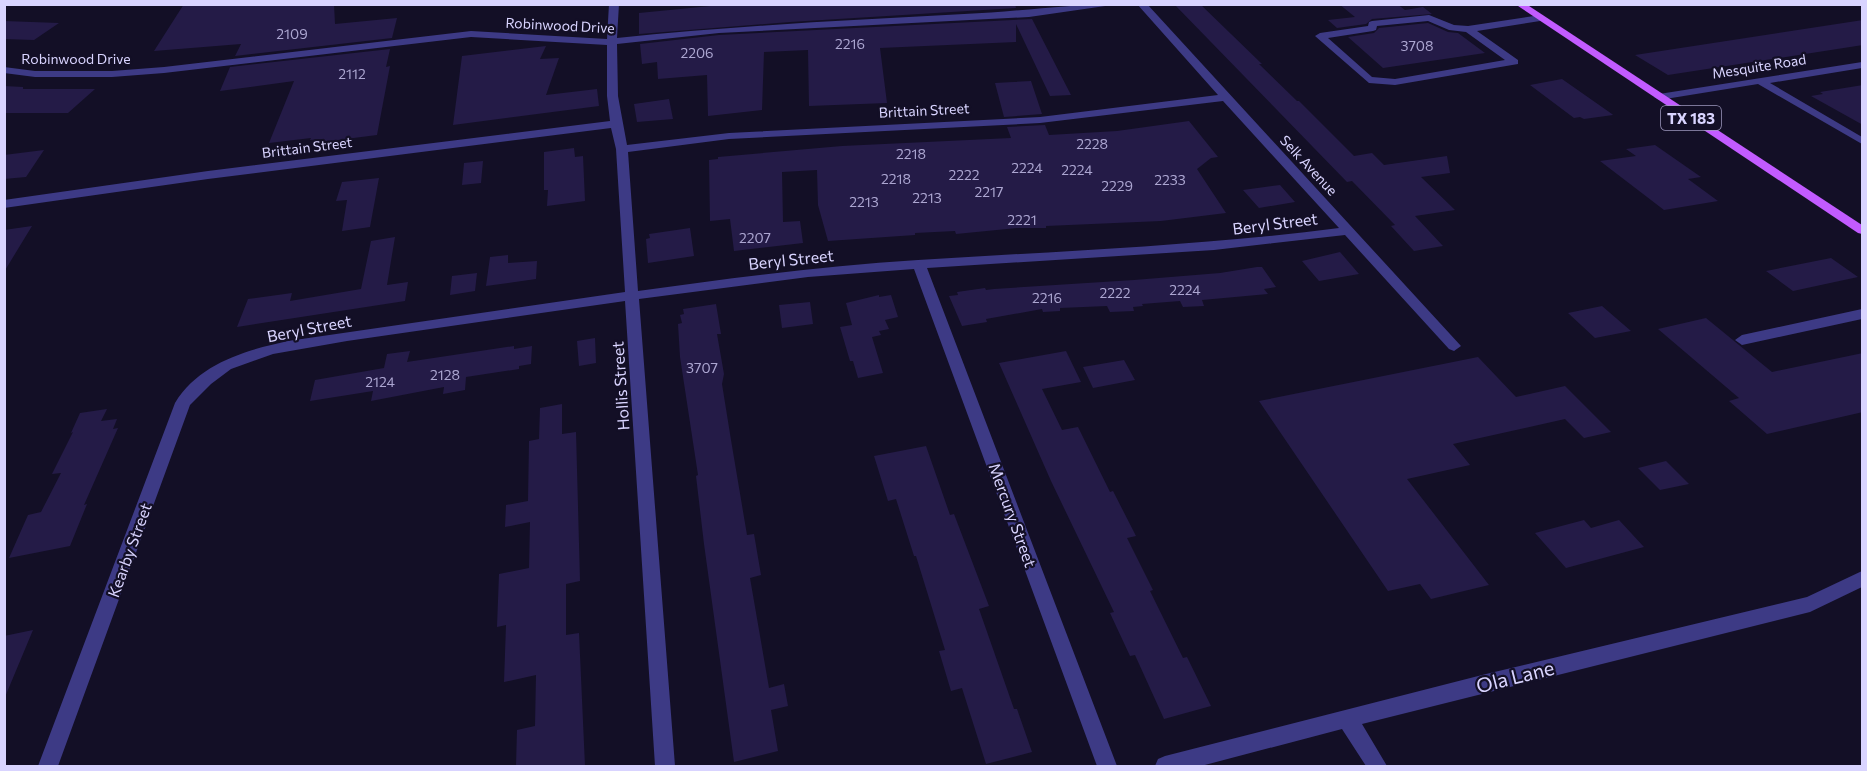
<svg xmlns="http://www.w3.org/2000/svg" width="1867" height="771" font-family="Commissioner,sans-serif">
	<style>
		.building { fill: #241b47 }
		.lines { fill: none; stroke-linecap: round; stroke-linejoin: round }
		.minor { fill: #3d3a85; fill-rule: evenodd }
		.major { fill: #c25bff; fill-rule: evenodd }
		.labels { text-anchor: middle; dominant-baseline: central; stroke-width: 4.5; stroke-linejoin: round; paint-order: stroke }
		.far-street-label { font-size: 14px; fill: #d9d4ff; stroke: #130f26 }
		.number-label { font-size: 14px; fill: #aca6d1 }
		.shield { fill: #130f26; stroke: #9e99be; stroke-width: 1.5 }
		.shield-label { font-size: 15px; font-weight: bold; fill: #d9d4ff }
		.street-label { font-size: 16px; fill: #d9d4ff; stroke: #130f26 }
		.near-street-label { font-size: 20px; fill: #d9d4ff; stroke: #130f26 }
	</style>
	<rect width="100%" height="100%" fill="#130f26"/>
	<path class="building" d="M184 4H334L335 24 397 18 392 38 235 56 241 44 154 51Z
		M731 4H1015L1016 8 790 22 639 34V13Z
		M1174 4H1200L1262 64H1259L1297 101H1299L1354 156 1372 153 1384 165 1447 156 1450 173 1421 177 1455 210 1415 216 1443 246 1414 251 1391 226 1395 225 1352 181 1347 182Z
		M1339 4H1397L1405 10 1423 7 1432 14 1372 19 1366 24 1337 28 1328 20 1355 17Z
		M1032 19 1071 95 1050 96 1016 24V42L880 48 887 103 809 106 808 50 764 52 762 110 708 116 707 75 658 79 657 62 642 64 640 44 719 35Z
		M1863 20V45L1805 54 1668 75 1635 55Z
		M4 21 59 23 34 40 4 39Z
		M1428 23 1448 32 1458 33 1485 53 1383 68 1348 37 1374 33 1379 28Z
		M546 46 540 59 559 58 546 95 597 89 599 106 453 125 462 56Z
		M390 49 386 67 390 66 377 135 322 142 323 139 310 140 311 138 269 143 294 81 220 91 230 67Z
		M1562 79 1612 114 1613 115 1584 119 1580 117 1574 118 1530 85Z
		M1031 81 1042 114 1004 117 995 83Z
		M1863 85V125L1811 96 1823 94 1820 92Z
		M4 86 23 87V89H95L68 113H4Z
		M669 99 673 119 637 122 634 104Z
		M1189 121 1218 157 1211 158 1197 169 1226 213 1161 221 1046 226V228H1017L956 234 955 231 915 233V235L828 241 818 205 817 170 782 172 783 222 800 221 803 243 734 251 730 219 710 221 709 160 718 159V157L842 146 1011 138 1007 127 1045 125 1049 135 1117 131Z
		M1655 145 1701 177 1688 179 1718 201 1664 210 1600 161 1636 156 1626 149Z
		M574 148 575 157 583 156 585 201 547 206 548 190H544V152Z
		M44 150 26 177 4 179V155Z
		M483 161 481 183 462 185 464 163Z
		M379 178 370 227 342 231 347 200 336 201 342 182Z
		M1280 185 1295 202 1259 208 1243 190Z
		M32 226 4 272V230Z
		M690 228 694 256 648 263 646 239 650 238 649 234Z
		M395 237 387 285 408 282 405 301 237 327 248 299 292 293 290 301 361 289 371 241Z
		M1340 252 1359 274 1319 281 1302 261Z
		M508 255V263L537 261 536 279 486 286 490 257Z
		M1831 258 1858 277 1793 291 1766 271Z
		M1257 267H1262L1276 287 1264 289 1268 294 1202 300 1204 306 1183 307 1180 301 1142 304 1143 306 1133 307 1134 311 1110 312 1107 306 1060 308V311L1043 312 1042 309 986 319 987 322 962 326 949 296 958 295 957 292 985 288 986 290 994 289 1134 280 1220 273Z
		M477 273 475 291 450 295 452 276Z
		M879 295V297L891 295 898 317 885 320 889 329 879 331 881 335 872 337 883 373 858 378 853 361H850L840 327 852 325 846 303Z
		M810 302 813 324 782 328 779 305Z
		M716 304 721 334H717L724 374 722 384 731 440 747 535 754 534 761 575 750 578 769 688 784 684 788 706 771 710 778 751 734 762 704 544 696 476 698 475 680 357 678 324 682 323 680 315 684 314 683 309Z
		M1602 306 1631 331 1595 338 1568 313Z
		M1706 318 1772 372 1863 353V412L1767 434 1729 401 1739 398 1658 329Z
		M595 338 596 363 579 366 577 341Z
		M514 346V349L532 346 531 364 519 366V369L466 377 465 390 443 394 444 387 371 401 373 391 310 401 315 380 384 368 387 354 410 351 407 362Z
		M1066 351 1081 382 1042 389 1062 430 1078 427 1110 492 1113 491 1136 536 1127 538 1153 590 1150 591 1183 658 1187 657 1211 706 1164 719 1135 655 1130 656 1110 613 1114 612 1051 481 999 363Z
		M1478 357 1516 397 1565 386 1611 432 1584 438 1565 419 1453 444 1470 465 1407 479 1489 585 1431 599 1420 584 1388 591 1259 401Z
		M1124 360 1135 380 1093 388 1083 367Z
		M562 404V434L576 432 580 581 566 584V635L579 633 585 766H516L517 730 535 726 536 675 504 682 506 625 497 627 499 574 529 568 530 522 505 527 506 505 528 501 529 441 539 439 540 408Z
		M107 409 101 421 117 419 113 429 118 428 84 505 87 504 70 546 9 558 28 515 41 512 61 473 52 474 73 432 71 433 80 413Z
		M926 446 950 515 954 514 989 606 979 609 1014 709H1017L1032 752 986 764 962 688 951 691 939 651 945 650 916 556H914L896 499 888 501 874 456Z
		M1666 461 1689 484 1660 490 1638 468Z
		M1584 520 1591 528 1619 520 1644 547 1566 568 1535 533Z
		M33 630 5 697H4V636Z"/>
	<g class="lines">
		<path class="minor" d="M609 4H619L617 38C733 26 848 20 964 14 1016 12 1068 4 1119 4L1029 17 719 33 617 44 618 96 627 145 729 133 1040 117 1218 95 1137 4H1147L1461 346 1454 351 1449 349 1345 235 1214 250 927 268 1117 766H1097L914 269 808 277 639 299 675 766H655L625 301 347 341 273 354 231 369 211 384 190 405 58 766H38L175 403C199 363 247 350 288 341L625 292 616 149 611 128 208 179 4 208V200L208 171 610 121 607 96V45L471 37 164 73 112 77H35L4 73V67L35 71H112L164 67 471 31 607 39ZM1223 101 1339 228C1199 246 1059 251 918 260 824 266 731 278 638 291L628 152 729 139 1040 123Z
			M1429 15 1454 25 1468 26 1540 15 1545 18 1540 21 1477 31 1518 60V64L1395 85 1369 83 1315 36 1320 33 1368 26 1369 22 1372 21ZM1428 21 1449 30 1466 32 1505 60 1395 79 1372 77 1328 38 1373 31 1376 30 1377 26Z
			M1862 62V68L1770 83 1862 137V144L1758 84 1659 100 1654 97 1659 94Z
			M1862 309V319L1742 345 1735 340 1742 335Z
			M1862 571V587L1810 612 1362 724 1387 766H1366L1342 729 1201 766H1155L1158 759 1165 756 1486 674 1807 597Z"/>
		<path class="major" d="M1515 4H1526L1862 225V234L1858 233Z"/>
	</g>
	<g class="labels">
		<g class="far-street-label">
			<text transform="translate(560 25) rotate(3)">Robinwood Drive</text>
			<text x="76" y="58">Robinwood Drive</text>
			<text transform="translate(1759 66) rotate(-9)">Mesquite Road</text>
			<text transform="translate(924 110) rotate(-3)">Brittain Street</text>
			<text transform="translate(307 147) rotate(-7)">Brittain Street</text>
			<text transform="translate(1309 165) rotate(47)">Selk Avenue</text>
		</g>
		<g class="number-label">
			<text x="292" y="33">2109</text>
			<text x="850" y="43">2216</text>
			<text x="1417" y="45">3708</text>
			<text x="697" y="52">2206</text>
			<text x="352" y="73">2112</text>
			<text x="1092" y="143">2228</text>
			<text x="911" y="153">2218</text>
			<text x="1027" y="167">2224</text>
			<text x="1077" y="169">2224</text>
			<text x="964" y="174">2222</text>
			<text x="896" y="178">2218</text>
			<text x="1170" y="179">2233</text>
			<text x="1117" y="185">2229</text>
			<text x="989" y="191">2217</text>
			<text x="927" y="197">2213</text>
			<text x="864" y="201">2213</text>
			<text x="1022" y="219">2221</text>
			<text x="755" y="237">2207</text>
			<text x="1185" y="289">2224</text>
			<text x="1115" y="292">2222</text>
			<text x="1047" y="297">2216</text>
			<text x="702" y="367">3707</text>
			<text x="445" y="374">2128</text>
			<text x="380" y="381">2124</text>
		</g>
		<rect class="shield" x="1661" y="106" width="60" height="24" rx="4.5"/>
		<g class="shield-label">
			<text x="1691" y="118">TX 183</text>
		</g>
		<g class="street-label">
			<text transform="translate(1275 223) rotate(-7)">Beryl Street</text>
			<text transform="translate(791 259) rotate(-6)">Beryl Street</text>
			<text transform="translate(309 328) rotate(-11)">Beryl Street</text>
			<text transform="translate(620 386) rotate(-94)">Hollis Street</text>
			<text transform="translate(1013 515) rotate(70)">Mercury Street</text>
			<text transform="translate(129 550) rotate(-70)">Kearby Street</text>
		</g>
		<g class="near-street-label">
			<text transform="translate(1515 676) rotate(-14)">Ola Lane</text>
		</g>
	</g>
	<rect width="1867" height="771" fill="none" stroke="#d9d4ff" stroke-width="12"/>
</svg>
